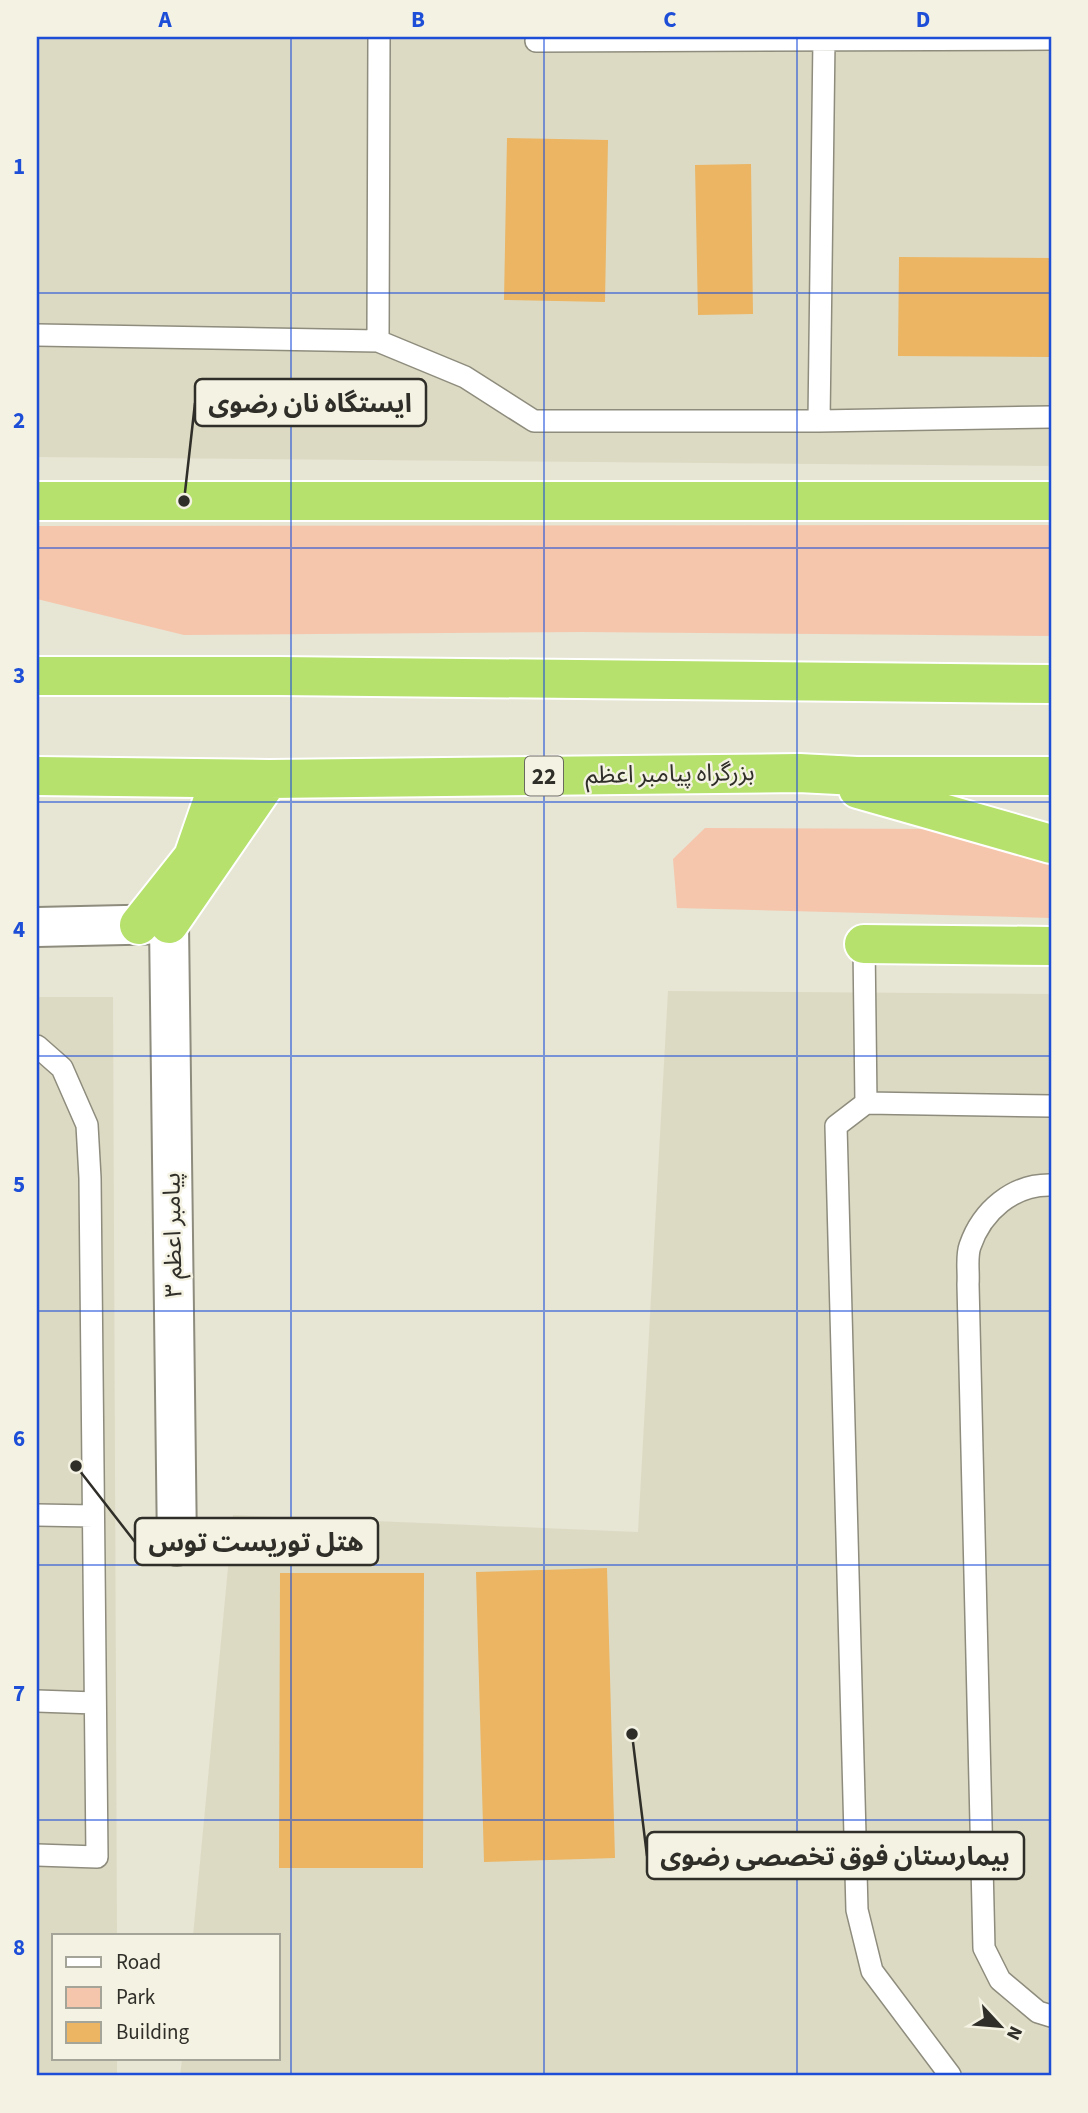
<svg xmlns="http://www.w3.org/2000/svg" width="1088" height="2113" font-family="'Source Sans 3','Noto Sans Arabic',sans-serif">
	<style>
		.built { fill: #dddac3 }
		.green { fill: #f5c6ac }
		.building { fill: #ebb563 }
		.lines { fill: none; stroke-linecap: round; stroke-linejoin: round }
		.lane-casing { stroke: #8e8c7d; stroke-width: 24 }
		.street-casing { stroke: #8e8c7d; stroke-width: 42 }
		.highway-casing { stroke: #fff; stroke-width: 42 }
		.lane { stroke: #fff; stroke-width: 21 }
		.street { stroke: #fff; stroke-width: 38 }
		.highway { stroke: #b6e16d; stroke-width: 38 }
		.grid { fill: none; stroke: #1d4ed8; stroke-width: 2; stroke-opacity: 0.55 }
		.labels { text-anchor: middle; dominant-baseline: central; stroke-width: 5; stroke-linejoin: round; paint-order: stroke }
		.shield { fill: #f4f2e2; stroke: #6a6960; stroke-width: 2 }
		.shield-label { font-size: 23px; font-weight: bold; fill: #2f2e28 }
		.street-label { font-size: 24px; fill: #2f2e28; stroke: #f4f2e2 }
		.leader { fill: none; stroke: #2f2e28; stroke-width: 2.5 }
		.callout-dot { fill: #2f2e28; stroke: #f4f2e2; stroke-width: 2.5 }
		.callout { fill: #f4f2e2; stroke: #2f2e28; stroke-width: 2.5 }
		.callout-label { font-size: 26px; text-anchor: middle; font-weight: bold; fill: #2f2e28 }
		.neatline { fill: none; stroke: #1d4ed8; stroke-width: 2.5 }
		.grid-label { font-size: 23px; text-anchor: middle; font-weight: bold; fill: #1d4ed8 }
	</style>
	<rect width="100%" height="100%" fill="#e7e5d4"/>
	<path class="built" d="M37 37H1051V466L37 457Z
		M668 991 1051 994V2076H180L182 2059H278V1936H193L233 1515 638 1532Z
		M37 997H113L117 1936H54V2059H117V2076H37Z"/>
	<path class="green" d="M1051 525V636L582 632 184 635 37 599V526Z
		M705 828 935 829 1051 862V918L677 908 673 859Z"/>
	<path class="building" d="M507 138 608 140 605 302 504 300Z
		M751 164 753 314 698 315 695 165Z
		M899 257 1051 258V357L898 356Z
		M607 1568 615 1858 484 1862 476 1572Z
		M280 1573H424L423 1868H279Z"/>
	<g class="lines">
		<g class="lane-casing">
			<path id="lane" d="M536 41 1051 39
				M37 335 378 341 465 377 534 421H819L1051 417
				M378 341 379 37
				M819 421 824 39
				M864 944 866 1103
				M37 1046 62 1068 87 1125 90 1178 97 1857 37 1855
				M1051 1185C1013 1184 982 1211 970 1246 966 1257 969 1272 968 1284L984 1948 1000 1980 1038 2012 1051 2016
				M37 1515 93 1516
				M37 1701 95 1703
				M950 2075 872 1971 857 1910 836 1126 866 1103 1051 1106"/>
		</g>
		<g class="street-casing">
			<path id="street" d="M37 927 169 924 177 1546"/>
		</g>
		<g class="highway-casing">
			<path id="highway" d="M37 501H1051
				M37 676H279L1051 684
				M37 776 269 779 799 773 857 776H1051
				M858 789 1051 844
				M169 924 269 779
				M139 925 193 857 220 779
				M864 944 1051 946"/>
		</g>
		<use href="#lane" class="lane"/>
		<use href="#street" class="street"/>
		<use href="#highway" class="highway"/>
	</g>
	<path class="grid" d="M291 37V2076M544 37V2076M797 37V2076M37 293H1051M37 548H1051M37 802H1051M37 1056H1051M37 1311H1051M37 1565H1051M37 1820H1051"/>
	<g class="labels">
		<rect class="shield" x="525" y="756.5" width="38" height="39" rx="5"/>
		<g class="shield-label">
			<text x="544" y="776">22</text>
		</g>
		<g class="street-label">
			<text transform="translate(670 774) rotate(-1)">بزرگراه پیامبر اعظم</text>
			<text transform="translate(173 1235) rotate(-91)">پیامبر اعظم ۳</text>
		</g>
	</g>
	<path class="leader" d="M184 501L195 403M76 1466L135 1542M632 1734L647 1856"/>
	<g class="callout-dot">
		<circle cx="184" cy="501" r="7"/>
		<circle cx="76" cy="1466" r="7"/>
		<circle cx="632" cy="1734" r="7"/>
	</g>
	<g class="callout">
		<rect x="195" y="379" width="231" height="47" rx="7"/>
		<rect x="135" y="1518" width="243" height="47" rx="7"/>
		<rect x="647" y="1832" width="377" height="47" rx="7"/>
	</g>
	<g class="callout-label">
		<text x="310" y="412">ایستگاه نان رضوی</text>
		<text x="256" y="1551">هتل توریست توس</text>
		<text x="835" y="1865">بیمارستان فوق تخصصی رضوی</text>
	</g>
	<rect width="1088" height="2113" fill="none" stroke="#f4f2e2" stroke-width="77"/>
	<rect x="52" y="1934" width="228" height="126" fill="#f4f2e2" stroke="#a5a498" stroke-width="2"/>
	<rect x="66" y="1957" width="35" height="10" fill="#ffffff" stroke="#a5a498" stroke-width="2"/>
	<text x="116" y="1969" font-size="21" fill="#2f2e28">Road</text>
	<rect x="66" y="1987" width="35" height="21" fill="#f5c6ac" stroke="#a5a498" stroke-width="2"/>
	<text x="116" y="2004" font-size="21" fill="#2f2e28">Park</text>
	<rect x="66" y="2022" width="35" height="21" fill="#ebb563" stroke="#a5a498" stroke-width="2"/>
	<text x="116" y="2039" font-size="21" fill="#2f2e28">Building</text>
	<g transform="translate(1000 2026) rotate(116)" stroke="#f4f2e2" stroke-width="5" paint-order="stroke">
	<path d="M0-5L12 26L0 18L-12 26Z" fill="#2f2e28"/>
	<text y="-10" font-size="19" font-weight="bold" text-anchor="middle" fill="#2f2e28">N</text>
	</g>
	<rect x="38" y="38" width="1012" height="2036" class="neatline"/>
	<g class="grid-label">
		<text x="165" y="27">A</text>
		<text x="418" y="27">B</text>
		<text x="670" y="27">C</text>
		<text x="923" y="27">D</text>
		<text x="19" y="174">1</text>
		<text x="19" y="428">2</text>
		<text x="19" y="683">3</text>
		<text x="19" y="937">4</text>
		<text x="19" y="1192">5</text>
		<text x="19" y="1446">6</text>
		<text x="19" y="1701">7</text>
		<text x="19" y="1955">8</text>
	</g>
</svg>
